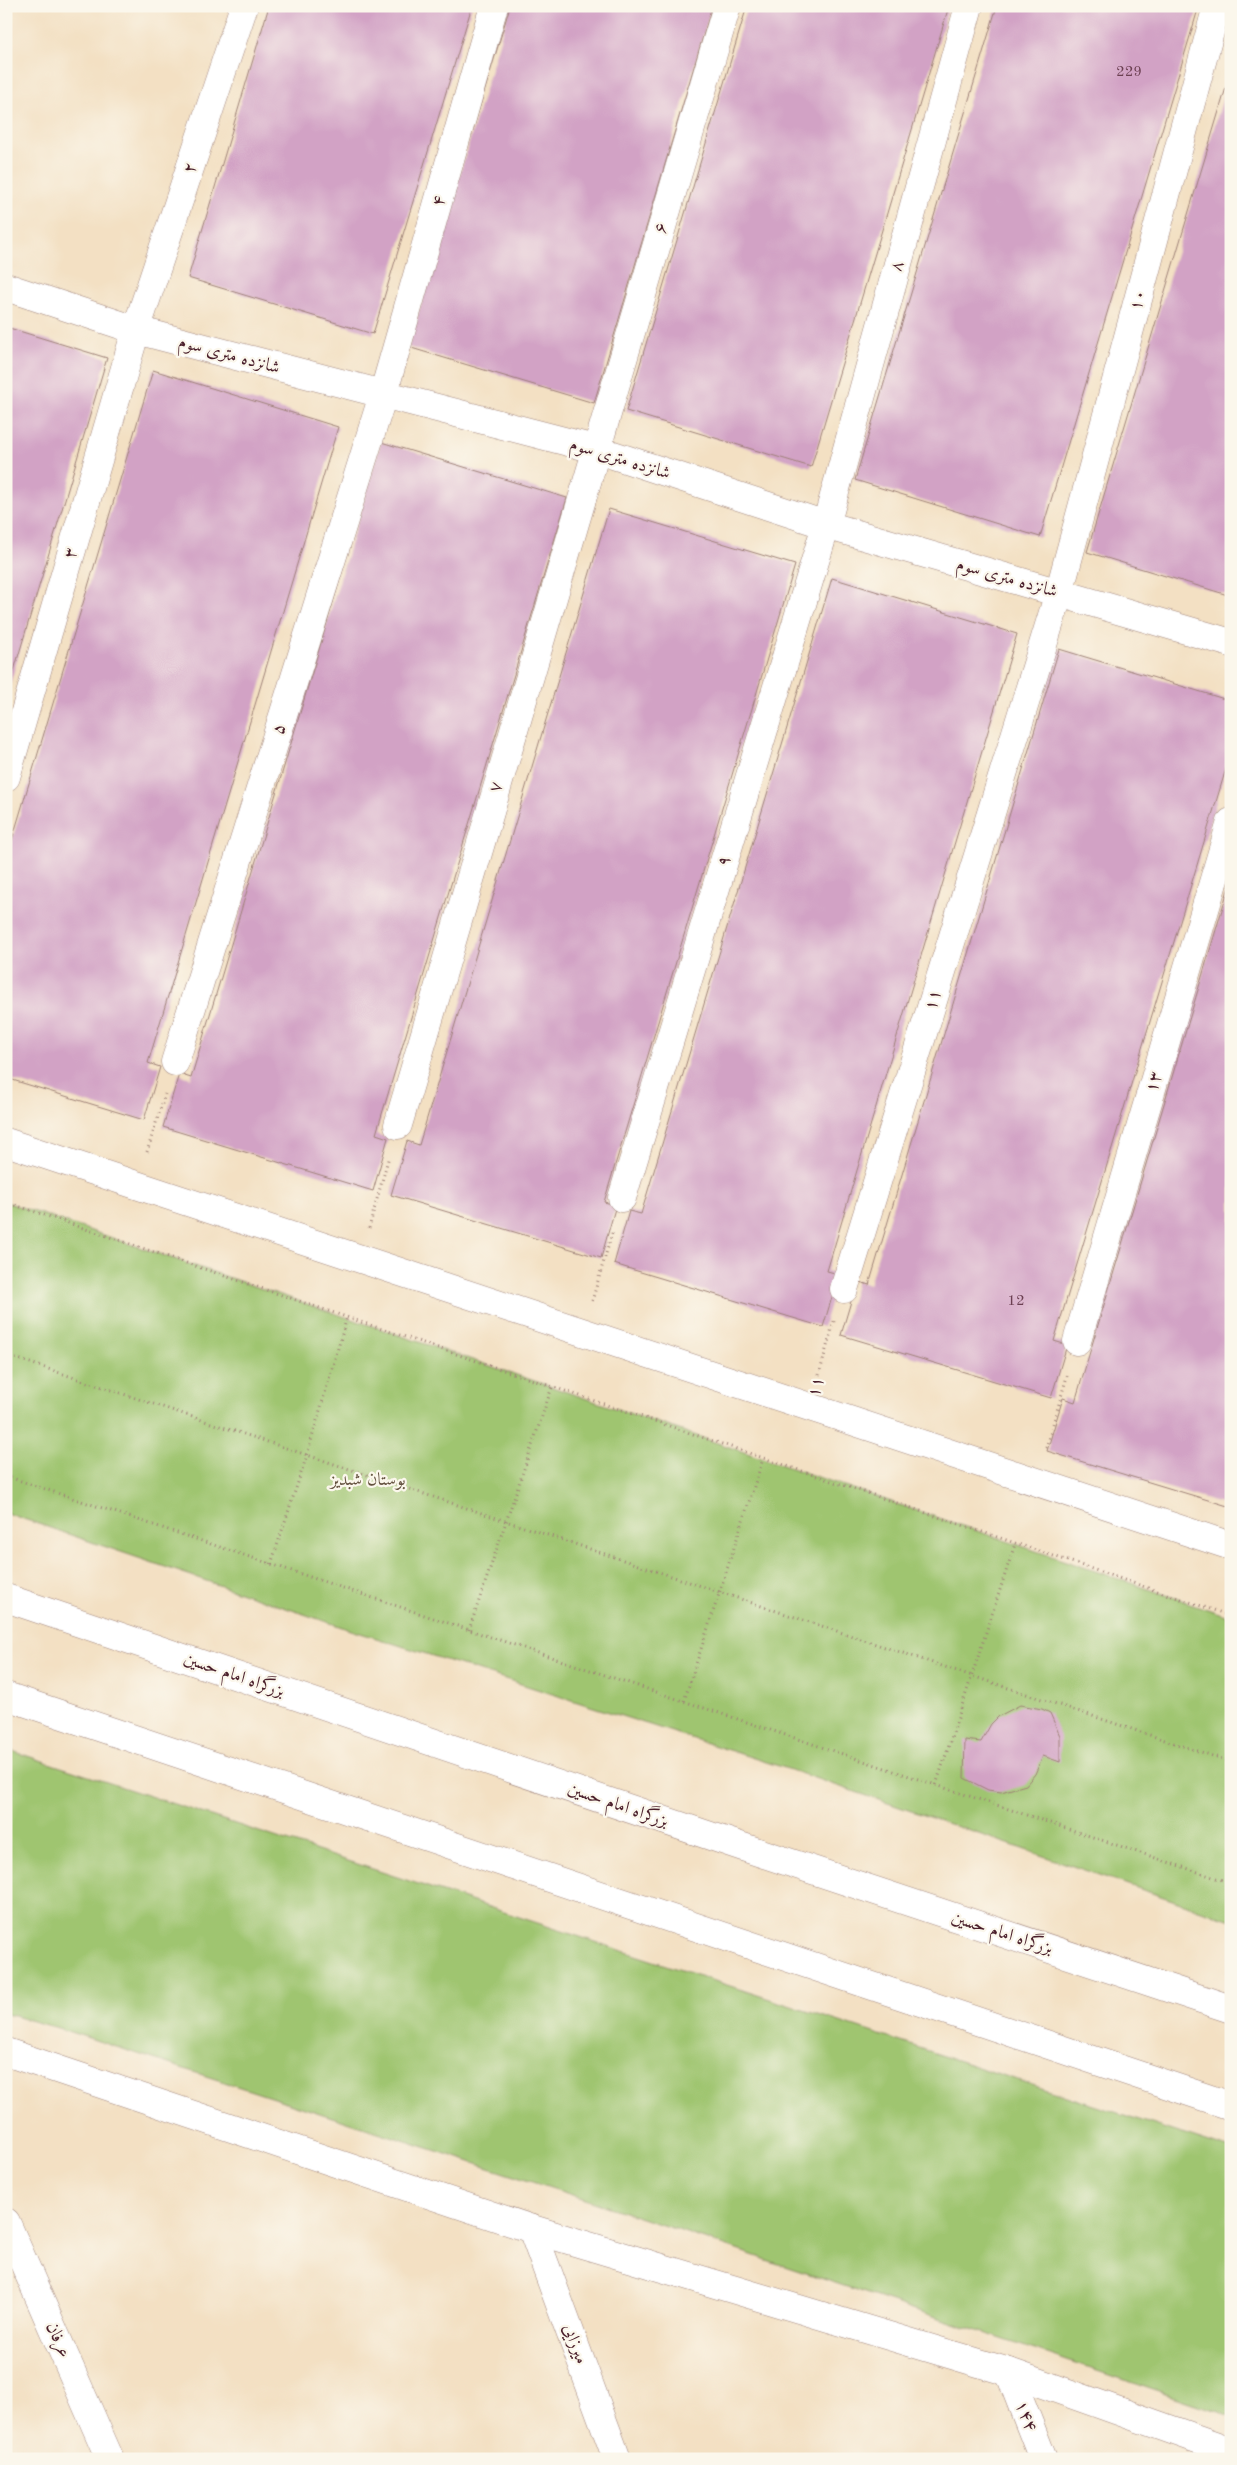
<svg xmlns="http://www.w3.org/2000/svg" width="1237" height="2465" font-family="'Old Standard TT',Amiri,serif">
	<style>
		.green { fill: #9fc56f; stroke: #74724d }
		.building { fill: #d2a2c5 }
		.lines { fill: none; stroke-linecap: round; stroke-linejoin: round }
		.street-casing { stroke: #9e8077; stroke-width: 29 }
		.secondary-casing { stroke: #9e8077; stroke-width: 29 }
		.highway-casing { stroke: #9e8077; stroke-width: 29 }
		.path { stroke: #9e8077; stroke-width: 3; stroke-dasharray: 1 4; stroke-linecap: butt }
		.street { stroke: #fff; stroke-width: 28 }
		.secondary { stroke: #fff; stroke-width: 28 }
		.highway { stroke: #fff; stroke-width: 28 }
		.labels { text-anchor: middle; dominant-baseline: central; stroke-width: 4.5; stroke-linejoin: round; paint-order: stroke }
		.number-label { font-size: 15px; fill: #6c4052 }
		.street-label { font-size: 18px; fill: #4a1f2b; stroke: #fbf7ec }
		.park-label { font-size: 18px; fill: #64513f; stroke: #fbf7ec }
	</style>
	<rect width="100%" height="100%" fill="#fbf7ec"/>
	<filter id="ink" filterUnits="userSpaceOnUse"><feTurbulence type="fractalNoise" baseFrequency=".02" numOctaves="2"/><feDisplacementMap in="SourceGraphic" scale="10" xChannelSelector="R" yChannelSelector="G"/><feConvolveMatrix kernelMatrix="1 2 1 2 8 2 1 2 1" color-interpolation-filters="sRGB"/></filter>
	<filter id="wash" filterUnits="userSpaceOnUse"><feTurbulence type="fractalNoise" baseFrequency=".0096" numOctaves="4" result="noise"/><feDisplacementMap in="SourceGraphic" scale="20" xChannelSelector="R" yChannelSelector="G"/><feGaussianBlur stdDeviation="1.12" result="paint"/><feColorMatrix in="noise" values="0 0 0 0 0 0 0 0 0 0 0 0 0 0 0 0 0 1.4 0 .05"/><feComposite in="paint" operator="in"/></filter>
	<g filter="url(#wash)">
		<rect width="100%" height="100%" fill="#f3e0c3"/>
		<path class="green" d="M6 1202 1231 1617V1920L785 1768 348 1629 6 1513Z
			M6 1749 1231 2150V2416L603 2205 55 2027 6 2014Z"/>
		<g id="blocks">
			<path class="building" d="M269 6H472L373 334 188 278Z
				M510 6H712L594 403 408 347Z
				M747 6H949L811 467 626 411Z
				M997 6H1199L1040 537 855 480Z
				M1231 71V596L1087 552Z
				M6 327 107 358 7 694H6Z
				M153 370 338 427 148 1063 160 1067 144 1120 6 1078V860Z
				M381 442 567 498 376 1134 388 1138 373 1191 163 1127 179 1074 191 1078Z
				M609 509 795 565 604 1202 616 1205 601 1258 391 1195 407 1141 419 1145Z
				M832 578 1017 634 827 1271 839 1274 823 1327 614 1264 629 1211 641 1214Z
				M1059 649 1231 701V752L1054 1341 1067 1345 1051 1398 841 1335 857 1281 869 1285Z
				M1230 883H1231V1507L1047 1451 1063 1398 1075 1402Z
				M1020 1705 1042 1709 1050 1713 1060 1736V1762L1043 1756 1035 1774 1026 1785 1001 1792 988 1790 964 1778 965 1740 981 1742 991 1724 999 1716Z"/>
		</g>
	</g>
	<g filter="url(#ink)">
		<use href="#blocks" fill-opacity="0" stroke="#9e8077" stroke-width="1"/>
		<g class="lines">
			<g class="street-casing">
				<path id="street" d="M6 287 136 330 595 449 826 525 1231 643
					M6 777 136 330 244 6
					M175 1062 383 395 494 6
					M398 1125 727 6
					M6 1142 1231 1546
					M622 1198 826 525 969 6
					M844 1289 1059 593 1217 6
					M1077 1341 1231 822
					M6 2222 110 2459
					M532 2229 617 2459
					M1009 2372 1043 2459"/>
			</g>
			<g class="secondary-casing">
				<path id="secondary" d="M6 2052 532 2229 1009 2372 1231 2451"/>
			</g>
			<g class="highway-casing">
				<path id="highway" d="M6 1598 743 1847 1231 2009
					M6 1696 1231 2106"/>
			</g>
			<path class="path" d="M147 1152 165 1094
				M6 1202 1231 1616
				M369 1228 389 1156
				M592 1301 613 1230
				M6 1355 1231 1762
				M819 1375 834 1321
				M1046 1448 1068 1373
				M6 1476 1231 1883
				M271 1564 307 1455 347 1317
				M469 1630 552 1387
				M684 1701 763 1459
				M936 1785 1015 1544"/>
			<use href="#street" class="street"/>
			<use href="#secondary" class="secondary"/>
			<use href="#highway" class="highway"/>
		</g>
	</g>
	<g class="labels">
		<g class="number-label">
			<text x="1129" y="72">229</text>
			<text x="1016" y="1301">12</text>
		</g>
		<g class="street-label">
			<text transform="translate(190 168) rotate(-72)">۲</text>
			<text transform="translate(439 201) rotate(-74)">۴</text>
			<text transform="translate(661 228) rotate(-73)">۶</text>
			<text transform="translate(897 266) rotate(-75)">۸</text>
			<text transform="translate(1138 300) rotate(-75)">۱۰</text>
			<text transform="translate(229 355) rotate(15)">شانزده متری سوم</text>
			<text transform="translate(620 459) rotate(17)">شانزده متری سوم</text>
			<text transform="translate(71 553) rotate(-74)">۳</text>
			<text transform="translate(1007 578) rotate(16)">شانزده متری سوم</text>
			<text transform="translate(279 729) rotate(-73)">۵</text>
			<text transform="translate(496 787) rotate(-74)">۷</text>
			<text transform="translate(724 861) rotate(-73)">۹</text>
			<text transform="translate(933 1000) rotate(-73)">۱۱</text>
			<text transform="translate(1154 1082) rotate(-73)">۱۳</text>
			<text transform="translate(816 1387) rotate(-74)">۱۱</text>
			<text transform="translate(234 1675) rotate(19)">بزرگراه امام حسین</text>
			<text transform="translate(618 1805) rotate(19)">بزرگراه امام حسین</text>
			<text transform="translate(1002 1933) rotate(18)">بزرگراه امام حسین</text>
			<text transform="translate(58 2340) rotate(66)">عرفان</text>
			<text transform="translate(575 2344) rotate(70)">میرزایی</text>
			<text transform="translate(1026 2416) rotate(68)">۱۴۴</text>
		</g>
		<g class="park-label">
			<text x="368" y="1480">بوستان شبدیز</text>
		</g>
	</g>
	<rect width="1237" height="2465" fill="none" stroke="#fbf7ec" stroke-width="25"/>
</svg>
